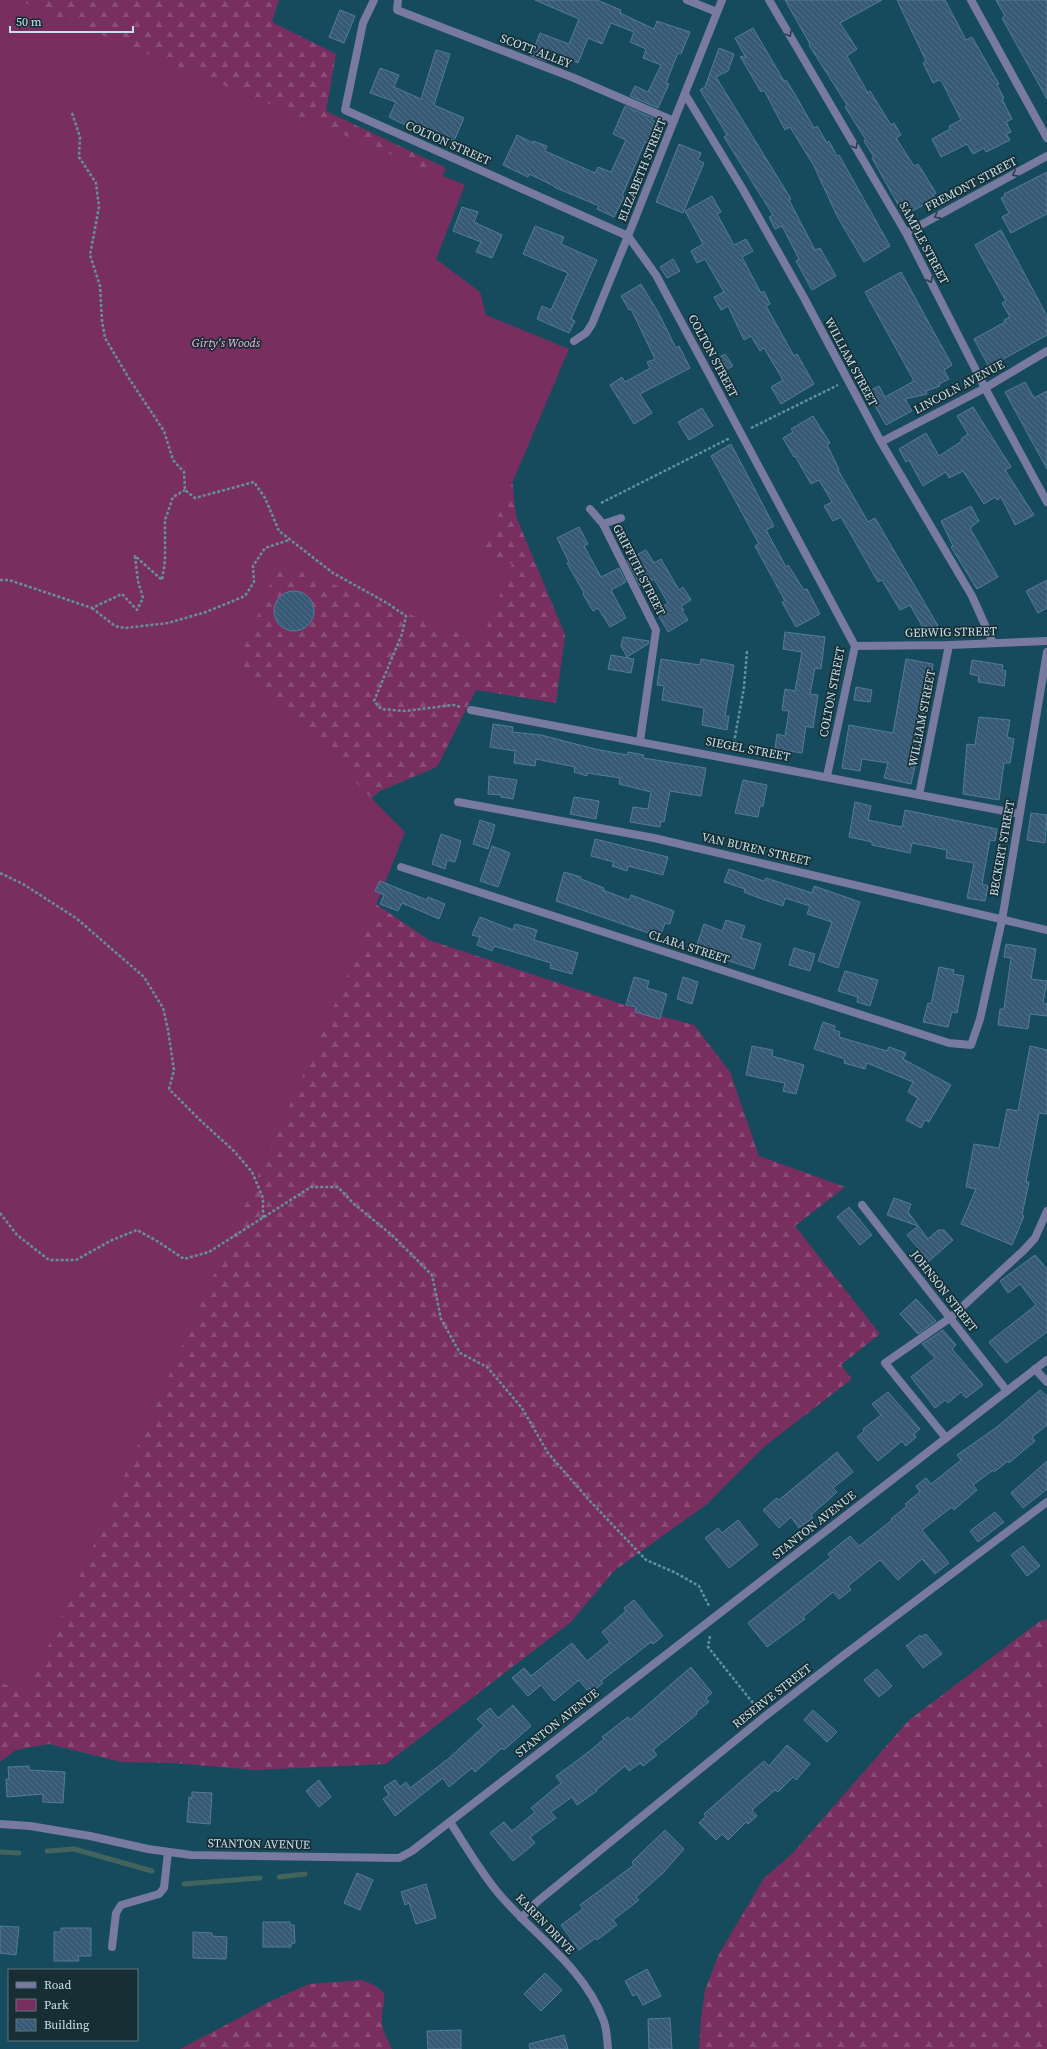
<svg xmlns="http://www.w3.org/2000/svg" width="1047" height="2049" font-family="'Source Serif 4',serif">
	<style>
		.forest { fill: url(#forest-firs) }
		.green { fill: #782f60 }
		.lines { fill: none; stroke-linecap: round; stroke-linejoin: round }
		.stream { stroke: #42645d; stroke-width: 5 }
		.building { fill: url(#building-back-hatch); stroke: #567b98 }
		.path { stroke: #668f9d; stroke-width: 2.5; stroke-dasharray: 3 2; stroke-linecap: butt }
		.service { stroke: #787aa0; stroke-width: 8 }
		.minor { stroke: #787aa0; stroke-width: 8 }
		.tertiary { stroke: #787aa0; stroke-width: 8 }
		.oneway { stroke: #2b3d4a }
		.labels { text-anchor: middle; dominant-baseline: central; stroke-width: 3.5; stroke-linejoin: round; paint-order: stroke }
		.street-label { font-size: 12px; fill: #c6e0ea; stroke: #182e35 }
		.park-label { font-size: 12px; font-style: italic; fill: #fab6df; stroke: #182e35 }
	</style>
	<defs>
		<pattern id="forest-firs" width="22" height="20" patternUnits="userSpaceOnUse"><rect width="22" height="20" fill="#782f60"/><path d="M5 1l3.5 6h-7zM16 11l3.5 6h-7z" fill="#8a4d77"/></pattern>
		<pattern id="building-back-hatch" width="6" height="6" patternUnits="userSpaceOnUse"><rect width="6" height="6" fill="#365a75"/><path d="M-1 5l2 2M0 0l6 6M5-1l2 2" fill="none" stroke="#527189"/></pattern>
	</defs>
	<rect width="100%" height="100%" fill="#154b5c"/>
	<path class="forest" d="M0 0H279L272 22 336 54 326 111 446 168 414 239 500 359 516 516 565 635 556 703 476 690 437 767 380 791 355 813 373 902 429 940 643 1011 694 1025 730 1072 759 1156 845 1187 795 1226 880 1334 841 1365 852 1379 765 1446 707 1504 614 1571 571 1622 386 1764 255 1770 173 1763 121 1762 49 1744 16 1750 0 1762Z
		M1047 1619V2049H699L701 2019 705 1990 719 1954 764 1878 792 1854 909 1720 1039 1622Z
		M362 1980C396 1994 381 1994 382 2023 382 2031 389 2041 392 2049H180L273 2000 309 1984Z"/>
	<path class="green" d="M0 0H17L465 185 436 259 480 292 486 315 569 349 482 554 512 564 481 642 279 563 238 663 405 832 353 963 27 1694 0 1682Z"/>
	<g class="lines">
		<path class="stream" d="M47 1851 74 1849 152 1871
			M0 1852 19 1853
			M279 1877 305 1874
			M184 1884 260 1878"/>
	</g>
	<path class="building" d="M535 0H597L621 10 620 13 654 29 657 21 690 32 681 54 678 53 666 83 669 84 658 108 630 96 635 86 648 92 661 65 643 58 646 49 630 42 634 32 611 23 602 44 588 38 578 63 549 52 546 61 531 56 540 33 569 44 579 19Z
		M785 0H882L840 23 857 49 847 56 868 93 870 91 891 125 894 123 901 135 896 138 914 166 918 164 936 193 933 195 936 199 904 215 872 158 874 157 864 141 866 140 845 107 847 105 809 45 810 44Z
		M897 0H945L966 40 972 37 999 84 997 85 1004 98 1002 99 1012 119 1006 122 1011 132 1006 134 1010 140 986 152 984 148 973 154 967 144 941 157 932 139 950 129 949 126 961 120 942 82 939 80 933 83 923 63 926 61Z
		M996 0H1047V99L1002 18 1005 16Z
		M340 10 355 16 344 43 329 37Z
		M753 28 784 81 786 80 796 96 814 128 817 126 827 143 829 141 837 156 839 155 890 246 864 262 837 216 814 166 790 127 785 130 764 90 761 92 740 56 746 58 735 38Z
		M719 48 734 54 728 71 716 77 791 199 789 200 815 250 820 248 836 276 812 290 796 261 799 259 782 226 775 229 769 217 773 215 724 137 727 135 700 90 705 87Z
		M436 50 450 54 434 105 464 118 454 141 406 122 405 125 389 117 396 102 370 93 380 68 399 75 394 87 421 99Z
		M625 106 653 118 652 120 658 123 649 144 645 142 622 196 624 197 614 217 597 209 599 206 554 187V186L529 174 528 177 503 165 517 135 533 143V141L547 146 545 151 595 173 598 167 611 172 626 140 613 134Z
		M679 144 701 153 698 160 704 163 683 213 656 202Z
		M1047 172V214L1011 233 1002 217 1009 213 1001 198 1005 196 1004 194Z
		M712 196 721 212 717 214 734 245 746 239 753 251 742 257 761 293 764 291 770 304 766 306 794 356 797 354 814 384 781 404 771 387 783 380 764 348 760 351 751 336 744 340 728 306 721 310 714 297 724 292 705 259 697 263 691 251 703 244 685 211Z
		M462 207 478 212 474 222 502 235 492 258 476 252 481 242 453 231Z
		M535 226 564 237 561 244 597 260 571 319 575 321 569 333 537 319 542 306 551 310 568 273 523 254Z
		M1001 230 1047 316V335L989 367 974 339 1005 322 1004 320 1010 317 1002 303 1006 301 975 245Z
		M673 259 680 271 667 278 660 267Z
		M901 272 952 365 944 370 949 379 939 384 940 386 926 391 927 394 905 399 912 411 886 425 867 392 879 386 885 397 914 381 865 292Z
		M641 284 658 312 676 348 679 346 690 368 640 394 652 413 634 424 610 385 622 377 625 382 636 376 650 368 647 362 655 359 631 309 629 310 621 296Z
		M725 354 733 366 720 373 713 361Z
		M1025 382 1034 398 1047 391V469L1005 392Z
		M973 407 1011 467 1005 470 1034 515 1015 525 1001 497 997 500 995 497 984 504 963 471 949 478 946 472 923 486 909 460 906 462 899 449 926 433 939 456 962 441 961 439 968 434 957 416Z
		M702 408 713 426 689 440 678 422Z
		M813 416 830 443 827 445 839 469 838 470 868 522 875 518 938 626 926 633 910 605 900 610 882 580 878 582 841 517 833 521 824 506 832 502 819 480 811 484 795 456 794 457 783 438 793 432 791 429Z
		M731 444 774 526 766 530 786 567 788 565 804 590 807 589 820 614 796 627 782 602 785 601 755 546 759 544 711 456Z
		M971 506 979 521 970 528 998 577 977 589 951 547 953 546 941 521Z
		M579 527 588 544 584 546 601 577 619 568 626 582 611 590 626 618 610 627 598 608 593 611 583 594 584 593 567 563 569 562 557 538Z
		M646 550 654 563 661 559 679 590 683 587 691 600 681 606 684 610 682 611 688 620 668 632 656 611 668 603 654 579 640 586 627 560Z
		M1047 580V608L1038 613 1026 591Z
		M274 611a20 20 0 1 1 40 0a20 20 0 1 1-40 0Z
		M785 632 825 637 821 669 815 668 810 694 818 695 813 728 806 726 802 753 775 749 777 734 785 736 789 711 782 710 785 689 795 691 802 652 783 649Z
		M623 637 649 641 648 644 627 657 621 646Z
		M611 655 634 659 631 673 608 669Z
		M661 659 700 665 701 659 734 665 725 716H729L727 730 702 725 704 708 662 700 664 686 657 685Z
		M906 659 933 664 922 736 911 784 884 778 888 763 862 759 860 771 842 768 849 725 893 733Z
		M972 660 1003 665 1002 670 1006 671 1004 686 978 682 979 676 970 674Z
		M856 687 872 690 870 702 854 700Z
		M979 717 1010 720 1007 737 1014 739 1010 763H1004L999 800 963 794 967 744 975 745Z
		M493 724 513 727 512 732 541 735 595 749 627 755 628 752 644 755 643 758 706 768 701 796 670 791 664 822 661 821 660 827 630 822 633 807 648 809 651 792 619 784 620 778 587 773V776L574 772 575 767 536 759 535 766 514 763 515 751 490 747Z
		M489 776 517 780 513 799 501 797V795L488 794Z
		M743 780 767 785 763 806H760L758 817 735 813Z
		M574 797 599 801 596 819 570 814Z
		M855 802 871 806 868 820 902 827 905 810 997 829 995 841 990 840 982 884 988 886 985 901 967 898 974 863 946 858 947 850 912 843 910 853 872 845V842L849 837Z
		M1031 813 1047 815 1045 843 1027 840Z
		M480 820 495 825 488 849 473 844Z
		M441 834 461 841 455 862 447 860 445 869 432 864Z
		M595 839 668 857 663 875 628 866 627 871 612 866 614 862 591 856Z
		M492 846 510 853 498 887 480 881Z
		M729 869 764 881 766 878 812 893 814 886 860 902 838 968 818 961 832 922 807 914 810 906 785 898 783 906 759 898 744 892 745 889 724 882Z
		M564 872 581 877V879L604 888 603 890 629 900 631 895 674 911 670 924 665 923 660 937 556 901Z
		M380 881 427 900 428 897 445 904 439 919 402 903 398 911 380 904 384 895 375 891Z
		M480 917 513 930 515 924 537 930 534 940 578 953 572 974 550 968 551 963 494 946 492 951 477 945 480 937 472 935Z
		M726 920 745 926 741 938 761 944 754 969 723 959 724 957 696 947 704 924 722 931Z
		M1006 944 1036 949 1031 979 1047 981 1043 1003 1047 1004V1016L1030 1014 1028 1029 998 1025 1000 1009H1004L1011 958 1004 957Z
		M794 948 815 954 810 971 789 965Z
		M939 967 954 970 953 974 964 976 957 1013 952 1012 948 1027 923 1022 928 1003 931 1004Z
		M845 971 878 980 870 1006 857 1002 858 997 838 991Z
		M634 977 649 981 647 988 667 994 660 1019 635 1012 636 1007 626 1005Z
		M683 977 698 982 692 1004 677 999Z
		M823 1022 835 1026 834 1030 840 1032 839 1037 887 1051 889 1047 906 1053 903 1059 951 1085 929 1122 925 1120 921 1128 906 1120 918 1098 908 1092 913 1082 867 1063 865 1069 844 1063 845 1059 814 1049Z
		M752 1046 773 1050 772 1056 804 1065 796 1094 783 1091 785 1083 746 1075Z
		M1030 1046 1047 1050V1114L1039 1113 1026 1182H1029L1022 1215 1024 1216 1012 1245 961 1224 976 1189 966 1187 974 1144 999 1148 1007 1109 1018 1111Z
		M894 1198 911 1204 908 1212 928 1239 938 1230H944L953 1240 927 1263 916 1249 918 1248 907 1235 918 1226 887 1215Z
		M849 1207 872 1235 860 1245 837 1217Z
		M1035 1255 1047 1269V1332L1006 1363 989 1342 1036 1305 1020 1284 1008 1293 1000 1281Z
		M916 1299 936 1321 918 1334 900 1314Z
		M943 1330 956 1345 952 1349 983 1385 966 1398 961 1392 948 1403 945 1400 935 1408 911 1377 935 1358 922 1344Z
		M1040 1390 1047 1396V1425L1032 1437 1035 1441 1009 1463 1008 1461 994 1472 993 1470 973 1485 977 1490 954 1510 952 1507 922 1530 949 1563 935 1574 922 1559 898 1580 880 1560 848 1586 851 1590 839 1599 833 1592 803 1617 805 1619 767 1647 748 1623 831 1557 828 1554 850 1536 859 1546 892 1520 891 1519 907 1506 905 1504 920 1492 916 1486 926 1478 931 1484 961 1460 957 1455 997 1427Z
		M888 1392 920 1429 914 1434 916 1437 906 1446 902 1441 878 1461 857 1437 864 1431 863 1429 881 1415 872 1404Z
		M837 1452 853 1472 833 1488 837 1492 811 1515 813 1518 799 1528 791 1517 779 1528 763 1510 777 1498 779 1500Z
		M1047 1461V1489L1023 1508 1011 1493Z
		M995 1512 1004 1522 978 1542 970 1531Z
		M738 1520 758 1545 729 1568 705 1538 718 1528 722 1533Z
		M1023 1546 1040 1566 1027 1576 1011 1555Z
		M634 1600 663 1636 653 1644 651 1642 601 1681 603 1683 592 1692 590 1688 587 1690 579 1680 554 1701 541 1685 528 1696 512 1678 524 1668 531 1676 572 1643 587 1661 610 1642 602 1632 626 1611 624 1608Z
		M926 1634 942 1654 923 1668 906 1646 920 1635 921 1637Z
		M691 1667 712 1693 706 1698 709 1702 696 1712 697 1714 653 1750 657 1755 643 1766 640 1763 629 1771 625 1766 596 1790 597 1791 577 1805 572 1797 551 1812 556 1818 530 1837 535 1843 513 1861 490 1833 504 1822 512 1831 535 1812 531 1808 561 1783 556 1776 586 1754 604 1739 602 1737 628 1717 630 1720Z
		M877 1669 892 1686 879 1697 864 1680Z
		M513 1705 531 1726 504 1750 502 1748 475 1772 472 1768 449 1787 443 1778 395 1816 383 1799 389 1795 384 1787 395 1780 400 1787 406 1782 410 1788 448 1759 484 1726 477 1719 490 1708 498 1718Z
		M813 1710 837 1732 827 1742 804 1720Z
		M787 1745 810 1764 796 1780 793 1777 778 1792 775 1790 752 1810 757 1816 748 1824 746 1822 728 1840 722 1834 716 1840 699 1823 706 1816 704 1814 764 1761 769 1766Z
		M29 1766V1770L65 1772 63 1803 43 1802V1794L7 1797 6 1779H9L8 1767Z
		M319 1780 331 1797 319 1807 306 1791Z
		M192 1792 212 1793 210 1824 187 1822 189 1797 192 1798Z
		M665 1830 684 1849 663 1873 636 1897 639 1900 613 1920 617 1925 597 1940 596 1938 579 1950 561 1925 583 1909 580 1905 634 1865 632 1862Z
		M357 1873 373 1880 360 1910 344 1903Z
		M426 1884 436 1918 416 1924 409 1903 405 1905 401 1892Z
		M263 1922H290V1925H294L295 1943 291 1944V1947H263Z
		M0 1926 19 1927 16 1955 0 1953Z
		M61 1928H91V1956H78L79 1961H54V1932H61Z
		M193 1932 212 1933V1936L227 1937 226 1959 193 1958Z
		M647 1969 661 1996 643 2005 637 1994 633 1996 625 1981Z
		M545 1973 562 1990 541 2011 524 1994Z
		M670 2018 672 2049H649L648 2019Z
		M461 2030V2049H428L427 2031Z
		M564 2035 568 2049H530L529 2044Z"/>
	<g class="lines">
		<path class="path" d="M72 113 80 137 79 157 96 183 99 207 90 255 100 286 102 321 105 338 130 380 164 431 173 460 184 472 185 490 195 498 254 482 265 498 279 531 333 573 387 603 406 616 402 634 374 701 381 709 405 711 453 705 461 707
			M751 428 838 385
			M601 503 730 438
			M0 580H9L92 608 122 594 137 610 143 598 138 581 135 556 162 580 165 561V520L173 497 185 490
			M92 608 115 626 125 628 168 623 206 612 245 596 254 582 253 566 265 548 289 540
			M733 748 744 687 747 651
			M0 873 23 884 76 918 144 977 163 1008 168 1030 174 1070 169 1089 200 1120 234 1151 252 1172 263 1198V1218
			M0 1213 17 1235 49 1260H76L112 1240 137 1230 157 1241 184 1259 209 1252 311 1187H338L354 1204 393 1236 432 1275 441 1319 460 1353 487 1367 522 1408 548 1453 589 1500 646 1560 674 1572 699 1586 709 1606
			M710 1636 708 1647 757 1708"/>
		<path class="service" d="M398 0 397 10 574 78 674 121
			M574 341 586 333 592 324 628 236
			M946 1438 885 1363 950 1318 1024 1250 1035 1238 1047 1211
			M112 1947 116 1913 121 1905 159 1894 164 1888 168 1852"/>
		<path class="minor" d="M374 0 363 23 345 110 628 236 656 275 855 646 827 776
			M687 0 717 12
			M769 0 906 233 985 388 1047 502
			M685 94 742 188 803 296 881 442 972 596 993 643
			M906 233 1047 156
			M628 236 722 0
			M881 442 985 388 1047 351
			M590 509 603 524 656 630 640 741
			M603 524 621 518
			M855 646 949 645 1047 641
			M471 710 1020 814
			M919 795 949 645
			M458 802 654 838 1047 930
			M401 867 949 1043 971 1045 980 1019 1002 920 1047 652
			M862 1205 1007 1391
			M1035 1369 1047 1382
			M450 1822C466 1846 481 1873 500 1895 535 1936 584 1968 603 2019 607 2028 607 2039 608 2049
			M521 1918 538 1901 764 1717 840 1658 1047 1502"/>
		<path class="tertiary" d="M971 0 1047 138
			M0 1824 30 1826 90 1836 148 1849 191 1855 399 1858 412 1851 1047 1360"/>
	</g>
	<defs><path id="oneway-chevron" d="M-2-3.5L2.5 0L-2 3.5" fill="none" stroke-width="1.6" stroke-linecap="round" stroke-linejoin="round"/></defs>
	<g class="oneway">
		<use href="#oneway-chevron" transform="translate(789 34) rotate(60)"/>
		<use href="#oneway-chevron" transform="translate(855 146) rotate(60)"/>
		<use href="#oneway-chevron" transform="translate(1015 174) rotate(152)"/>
		<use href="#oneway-chevron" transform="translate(937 216) rotate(151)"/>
		<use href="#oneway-chevron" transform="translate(930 280) rotate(63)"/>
	</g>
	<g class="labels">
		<g class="street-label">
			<text transform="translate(536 51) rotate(21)">SCOTT ALLEY</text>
			<text transform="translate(448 143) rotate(24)">COLTON STREET</text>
			<text transform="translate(642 170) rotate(-68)">ELIZABETH STREET</text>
			<text transform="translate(971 184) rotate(-28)">FREMONT STREET</text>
			<text transform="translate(924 243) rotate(62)">SAMPLE STREET</text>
			<text transform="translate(713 356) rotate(62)">COLTON STREET</text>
			<text transform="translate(851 362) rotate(62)">WILLIAM STREET</text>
			<text transform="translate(959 387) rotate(-28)">LINCOLN AVENUE</text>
			<text transform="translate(639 570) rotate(63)">GRIFFITH STREET</text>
			<text transform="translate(951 632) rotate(-1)">GERWIG STREET</text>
			<text transform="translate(832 692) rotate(-79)">COLTON STREET</text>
			<text transform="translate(922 718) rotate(-79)">WILLIAM STREET</text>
			<text transform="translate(748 749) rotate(11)">SIEGEL STREET</text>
			<text transform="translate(1002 848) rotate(-80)">BECKERT STREET</text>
			<text transform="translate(756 849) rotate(13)">VAN BUREN STREET</text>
			<text transform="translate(689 947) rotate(18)">CLARA STREET</text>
			<text transform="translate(944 1291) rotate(52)">JOHNSON STREET</text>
			<text transform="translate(814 1525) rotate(-38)">STANTON AVENUE</text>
			<text transform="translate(772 1696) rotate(-38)">RESERVE STREET</text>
			<text transform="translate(557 1723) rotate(-38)">STANTON AVENUE</text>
			<text transform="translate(259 1844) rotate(1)">STANTON AVENUE</text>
			<text transform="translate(545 1924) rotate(46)">KAREN DRIVE</text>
		</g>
		<g class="park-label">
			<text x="226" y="343">Girty's Woods</text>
		</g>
	</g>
	<rect x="8" y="1969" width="130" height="72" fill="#182e35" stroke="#5e757d"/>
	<rect x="16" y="1982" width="20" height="6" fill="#787aa0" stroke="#5e757d"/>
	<text x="44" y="1989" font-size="12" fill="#c6e0ea">Road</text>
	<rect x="16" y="1999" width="20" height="12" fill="#782f60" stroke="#5e757d"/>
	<text x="44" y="2009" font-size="12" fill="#c6e0ea">Park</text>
	<rect x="16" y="2019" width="20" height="12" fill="url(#building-back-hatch)" stroke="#5e757d"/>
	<text x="44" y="2029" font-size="12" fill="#c6e0ea">Building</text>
	<path d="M10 26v6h123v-6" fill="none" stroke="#c6e0ea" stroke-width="2"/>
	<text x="16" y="26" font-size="12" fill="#c6e0ea" stroke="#182e35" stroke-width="3" paint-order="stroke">50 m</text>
</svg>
